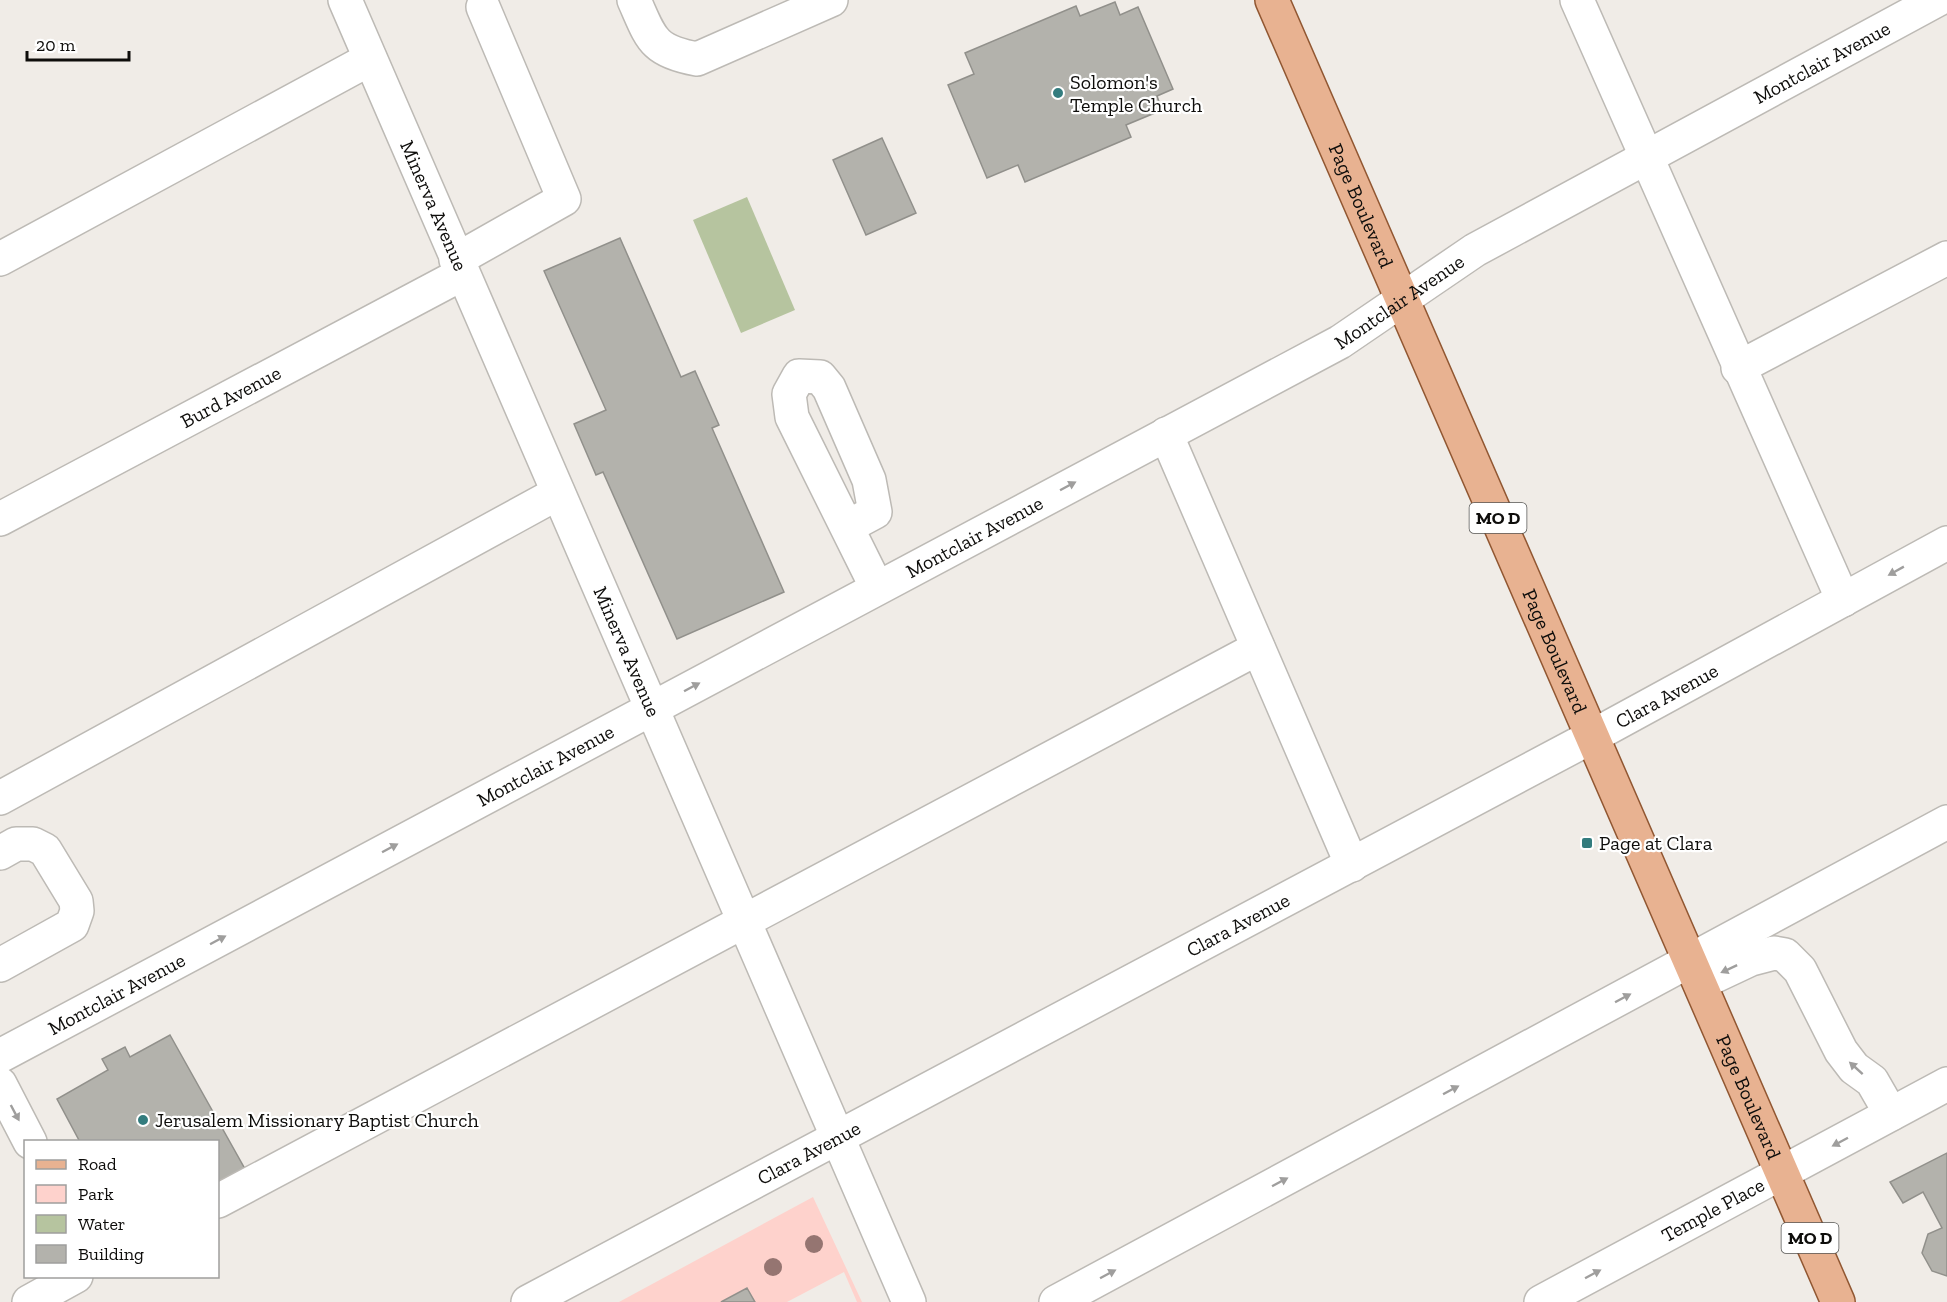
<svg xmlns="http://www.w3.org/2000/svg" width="1947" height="1302" font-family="'Zilla Slab',serif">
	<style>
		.green { fill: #fed2cc }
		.water { fill: #b6c49f }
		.building { fill: #b3b2ac; stroke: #91908b; stroke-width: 1.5 }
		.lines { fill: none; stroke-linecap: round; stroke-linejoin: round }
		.minor-casing { stroke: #bdbab5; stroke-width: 36 }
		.major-casing { stroke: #915732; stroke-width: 36 }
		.minor { stroke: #fff; stroke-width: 33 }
		.major { stroke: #e8b291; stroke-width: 33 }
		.tree { fill: #957571 }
		.oneway { fill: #9f9e9d }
		.poi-dot { fill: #337c7e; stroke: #fff; stroke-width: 2 }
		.labels { text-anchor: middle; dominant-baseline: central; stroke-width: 4.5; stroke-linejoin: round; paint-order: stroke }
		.shield { fill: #fff; stroke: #565654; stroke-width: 1.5 }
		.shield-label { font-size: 18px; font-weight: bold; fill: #0e0d0b }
		.street-label { font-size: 20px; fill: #0e0d0b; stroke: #fff }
		.poi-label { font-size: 20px; fill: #0e0d0b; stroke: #fff; text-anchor: start }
	</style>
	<rect width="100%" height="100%" fill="#f0ece7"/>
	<path class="green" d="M813 1197 862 1302H857L844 1272 787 1302H619Z"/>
	<path class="water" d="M747 197 795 310 741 333 693 220Z"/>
	<path class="building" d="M1115 2 1120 15 1138 7 1173 89 1157 96 1162 110 1126 125 1131 137 1025 182 1018 165 987 178 948 85 974 74 965 53 1076 6 1080 16Z
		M882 138 916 213 866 235 833 160Z
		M620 238 681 377 695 371 719 425 712 428 784 592 677 639 603 472 596 475 574 424 606 410 544 271Z
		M170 1035 245 1169 218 1185V1142H80L57 1099 108 1070 102 1059 125 1047 130 1057Z
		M1947 1153V1276L1932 1271 1922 1253 1928 1234 1942 1228 1923 1192 1903 1203 1890 1182Z
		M747 1288 755 1302H721Z"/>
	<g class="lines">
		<g class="minor-casing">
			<g id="minor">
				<path id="s1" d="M345 0 909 1302"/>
				<path d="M634 0C651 38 652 51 697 59L831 0"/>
				<path d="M1577 0 1843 600"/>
				<path d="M0 259 370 59"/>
				<path d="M456 260 564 199 483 7"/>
				<path d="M1738 368 1947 258"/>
				<path d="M1166 434 1352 865"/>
				<path id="s2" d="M0 519 462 274"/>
				<path d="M847 527 875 512 869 480 829 388 820 377 799 376 789 394 792 417 877 588"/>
				<path d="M0 798 558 493"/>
				<path d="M0 853 16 844H33L45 850 76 901 77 911 72 925 0 965"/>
				<path d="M1700 983 1751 959 1774 953 1785 955 1800 970 1841 1051 1854 1068 1872 1081 1891 1114"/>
				<path id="s3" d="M0 1056 1340 342 1475 250 1937 0"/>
				<path d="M0 1084 30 1142"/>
				<path d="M218 1201 1258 648"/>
				<path d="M29 1302 76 1276"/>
				<path id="s4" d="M528 1302 1593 736 1947 543"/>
				<path d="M1056 1302 1947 822"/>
				<path id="s5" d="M1541 1302 1947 1084"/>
			</g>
		</g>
		<g class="major-casing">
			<g id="major">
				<path id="s6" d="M1272 0 1838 1302"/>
			</g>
		</g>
		<use href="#minor" class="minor"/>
		<use href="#major" class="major"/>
	</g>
	<g class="tree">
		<circle cx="814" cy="1244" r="9"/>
		<circle cx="773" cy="1267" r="9"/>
	</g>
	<defs><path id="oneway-solid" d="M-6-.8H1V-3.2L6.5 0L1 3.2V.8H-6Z" transform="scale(1.5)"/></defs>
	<g class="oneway">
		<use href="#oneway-solid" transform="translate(1068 486) rotate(-28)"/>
		<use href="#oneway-solid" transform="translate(1896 571) rotate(151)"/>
		<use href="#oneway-solid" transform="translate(692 687) rotate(-28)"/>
		<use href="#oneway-solid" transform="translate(390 848) rotate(-28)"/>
		<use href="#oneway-solid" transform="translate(218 940) rotate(-28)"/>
		<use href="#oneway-solid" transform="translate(1729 969) rotate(155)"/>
		<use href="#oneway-solid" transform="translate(1623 998) rotate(-28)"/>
		<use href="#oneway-solid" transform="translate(1856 1068) rotate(-138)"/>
		<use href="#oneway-solid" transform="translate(1451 1090) rotate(-28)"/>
		<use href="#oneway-solid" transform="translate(15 1113) rotate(62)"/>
		<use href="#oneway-solid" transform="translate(1840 1142) rotate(152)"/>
		<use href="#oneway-solid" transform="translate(1280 1182) rotate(-28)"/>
		<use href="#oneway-solid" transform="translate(1108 1274) rotate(-28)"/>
		<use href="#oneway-solid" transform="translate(1593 1274) rotate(-28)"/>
	</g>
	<g class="poi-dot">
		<circle cx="1058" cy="93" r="6"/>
		<rect x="1581" y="837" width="12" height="12" rx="3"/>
		<circle cx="143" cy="1120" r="6"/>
	</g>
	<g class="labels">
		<g class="shield">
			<rect x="1469.5" y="503" width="57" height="30" rx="4.5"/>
			<rect x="1781.5" y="1223" width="57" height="30" rx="4.5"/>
		</g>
		<g class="shield-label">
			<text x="1498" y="518">MO D</text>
			<text x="1810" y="1238">MO D</text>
		</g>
		<g class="street-label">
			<text stroke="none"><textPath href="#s3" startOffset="2076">Montclair Avenue</textPath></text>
			<text stroke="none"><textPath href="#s6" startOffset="224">Page Boulevard</textPath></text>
			<text stroke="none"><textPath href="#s1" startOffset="224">Minerva Avenue</textPath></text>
			<text stroke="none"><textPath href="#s3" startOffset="1590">Montclair Avenue</textPath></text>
			<text stroke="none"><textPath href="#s2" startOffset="261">Burd Avenue</textPath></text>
			<text stroke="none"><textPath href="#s3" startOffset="1104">Montclair Avenue</textPath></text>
			<text stroke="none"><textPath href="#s1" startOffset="710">Minerva Avenue</textPath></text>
			<text stroke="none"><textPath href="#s6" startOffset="710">Page Boulevard</textPath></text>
			<text stroke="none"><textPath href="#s4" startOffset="1290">Clara Avenue</textPath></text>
			<text stroke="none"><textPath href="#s3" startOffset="618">Montclair Avenue</textPath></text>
			<text stroke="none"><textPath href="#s4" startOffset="804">Clara Avenue</textPath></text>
			<text stroke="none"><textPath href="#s3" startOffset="132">Montclair Avenue</textPath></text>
			<text stroke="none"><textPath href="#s6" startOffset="1196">Page Boulevard</textPath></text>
			<text stroke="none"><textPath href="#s4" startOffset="318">Clara Avenue</textPath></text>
			<text stroke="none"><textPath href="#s5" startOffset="195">Temple Place</textPath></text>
		</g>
		<g class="poi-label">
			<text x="1070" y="82">Solomon's<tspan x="1070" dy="23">Temple Church</tspan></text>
			<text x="1599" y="843">Page at Clara</text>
			<text x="155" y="1120">Jerusalem Missionary Baptist Church</text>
		</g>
	</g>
	<rect x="24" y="1140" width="195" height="138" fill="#ffffff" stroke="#9f9e9d" stroke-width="1.5"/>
	<rect x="36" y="1160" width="30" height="9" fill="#e8b291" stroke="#9f9e9d" stroke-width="1.5"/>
	<text x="78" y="1170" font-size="18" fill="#0e0d0b">Road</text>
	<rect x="36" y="1185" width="30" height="18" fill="#fed2cc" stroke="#9f9e9d" stroke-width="1.5"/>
	<text x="78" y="1200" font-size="18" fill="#0e0d0b">Park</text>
	<rect x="36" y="1215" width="30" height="18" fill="#b6c49f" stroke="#9f9e9d" stroke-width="1.5"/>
	<text x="78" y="1230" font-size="18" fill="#0e0d0b">Water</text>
	<rect x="36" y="1245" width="30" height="18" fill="#b3b2ac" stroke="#9f9e9d" stroke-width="1.5"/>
	<text x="78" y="1260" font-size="18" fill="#0e0d0b">Building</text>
	<path d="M27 51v9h102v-9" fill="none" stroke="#0e0d0b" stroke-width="3"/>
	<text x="36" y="51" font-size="18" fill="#0e0d0b" stroke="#ffffff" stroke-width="4.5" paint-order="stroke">20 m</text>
</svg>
